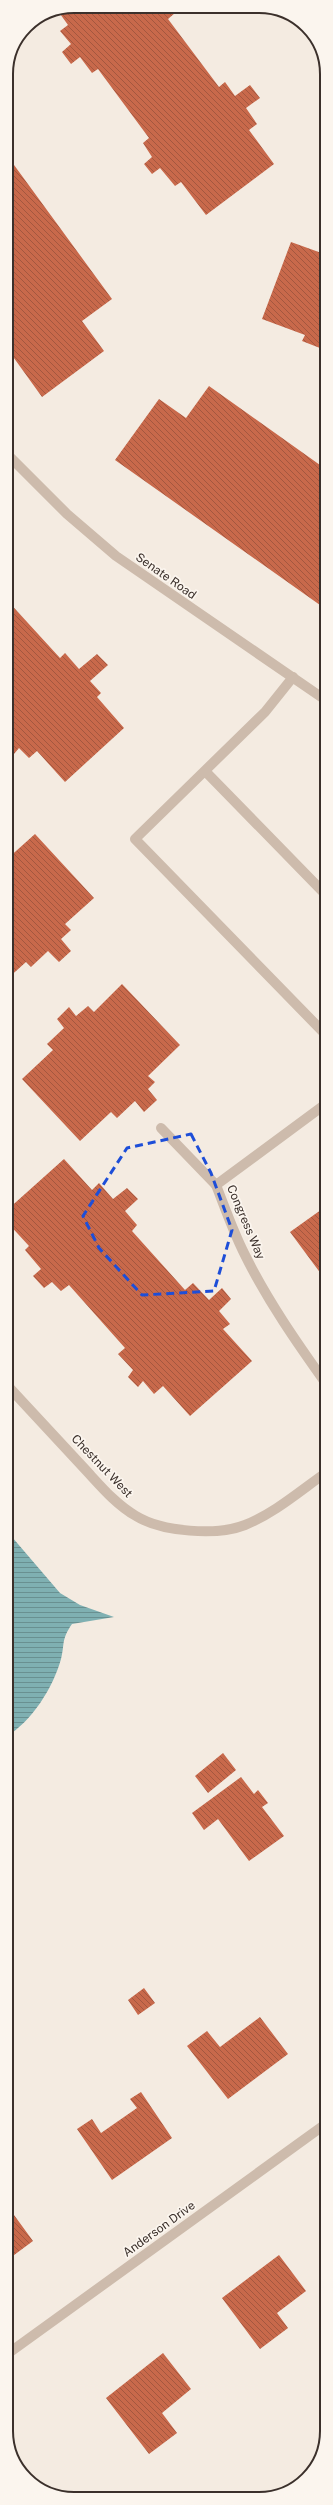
<svg xmlns="http://www.w3.org/2000/svg" width="333" height="2505" font-family="'Public Sans',sans-serif">
	<style>
		.water { fill: url(#water-rules) }
		.building { fill: url(#building-back-hatch) }
		.lines { fill: none; stroke-linecap: round; stroke-linejoin: round }
		.lane { stroke: #cdbbac; stroke-width: 10 }
		.street { stroke: #cdbbac; stroke-width: 10 }
		.marked { fill: none; stroke: #1d4ed8; stroke-width: 3; stroke-dasharray: 8 5; stroke-linejoin: round }
		.labels { text-anchor: middle; dominant-baseline: central; stroke-width: 3.5; stroke-linejoin: round; paint-order: stroke }
		.street-label { font-size: 12px; fill: #3b302b; stroke: #fbf5ee }
		.rim { fill: none; stroke: #3b302b; stroke-width: 2 }
	</style>
	<defs>
		<pattern id="water-rules" width="6" height="5" patternUnits="userSpaceOnUse"><rect width="6" height="5" fill="#7fb0b2"/><path d="M0 2.5h6" fill="none" stroke="#699091"/></pattern>
		<pattern id="building-back-hatch" width="6" height="6" patternUnits="userSpaceOnUse"><rect width="6" height="6" fill="#c8694b"/><path d="M-1 5l2 2M0 0l6 6M5-1l2 2" fill="none" stroke="#a4573f"/></pattern>
	</defs>
	<rect width="100%" height="100%" fill="#f4ebe1"/>
	<path class="water" d="M6 1530 60 1593 80 1605 114 1617 72 1624C61 1640 65 1643 61 1659 53 1688 32 1721 6 1737Z"/>
	<path class="building" d="M173 10 175 13 168 19 219 87 225 82 235 96 250 85 260 98 246 108 257 124 249 130 274 164 206 215 181 182 175 186 160 168 152 174 144 164 152 157 143 143 149 138 98 69 92 73 80 57 71 64 62 52 71 44 60 31 68 25 58 11Z
		M6 154 112 299 82 321 104 351 42 397 6 347Z
		M291 242 327 255V363L322 361 325 350 302 341 305 335 262 319Z
		M209 386 327 470V610L115 460 159 399 186 418Z
		M6 556 14 564 6 571Z
		M6 599 60 658 65 653 79 669 97 654 108 665 90 681 101 693 97 697 124 728 65 782 37 751 29 758 19 748 14 754 6 746V737L8 735 6 733Z
		M35 834 94 898 65 924 71 930 61 939 71 951 59 962 48 951 31 967 26 962 6 980V860Z
		M122 984 180 1045 148 1076 155 1082 148 1089 157 1100 144 1112 135 1101 117 1118 111 1112 80 1141 22 1079 53 1050 47 1044 64 1028 57 1019 69 1007 76 1016 88 1006 94 1012Z
		M64 1159 92 1190 99 1183 113 1199 127 1188 138 1199 125 1211 137 1225 132 1231 185 1290 193 1283 209 1300 222 1288 231 1299 219 1311 230 1324 223 1329 252 1361 190 1416 163 1386 154 1394 143 1381 138 1387 128 1377 133 1370 118 1354 125 1348 69 1285 61 1291 52 1282 44 1288 33 1276 41 1269 25 1250 29 1246 6 1221V1211Z
		M327 1196V1282L290 1232 325 1207 320 1201Z
		M223 1753 236 1770 208 1793 195 1776Z
		M241 1777 254 1794 258 1790 268 1803 262 1807 284 1836 249 1861 218 1819 204 1830 192 1813Z
		M144 1988 155 2003 138 2015 128 2000Z
		M260 2017 288 2054 228 2099 187 2046 207 2031 220 2047Z
		M141 2092 172 2138 112 2180 77 2129 92 2119 101 2133 137 2108 130 2099Z
		M6 2204 33 2241 6 2261Z
		M279 2255 306 2291 277 2313 288 2328 260 2349 222 2298Z
		M163 2353 191 2389 162 2413 177 2433 149 2454 106 2398Z
		M23 2467 39 2485V2486L23 2476 20 2470Z"/>
	<g class="lines">
		<path class="lane" d="M293 677 265 712 135 839 327 1036
			M205 771 327 896
			M161 1128 216 1185"/>
		<path class="street" d="M6 453 67 514 116 556 327 701
			M327 1103 216 1185C225 1208 233 1231 244 1253 267 1300 297 1343 327 1385
			M6 1384C32 1412 57 1439 83 1467 99 1484 115 1504 136 1516 162 1532 217 1536 245 1525 275 1513 301 1490 327 1472
			M6 2355 327 2123"/>
	</g>
	<path class="marked" d="M191 1134 211 1173 232 1230 214 1291 142 1295 99 1248 83 1216 127 1148Z"/>
	<g class="labels">
		<g class="street-label">
			<text transform="translate(166 576) rotate(35)">Senate Road</text>
			<text transform="translate(246 1222) rotate(67)">Congress Way</text>
			<text transform="translate(102 1466) rotate(46)">Chestnut West</text>
			<text transform="translate(159 2229) rotate(-36)">Anderson Drive</text>
		</g>
	</g>
	<path d="M0 0H333V2505H0ZM74 13H259A61 61 0 0 1 320 74V2431A61 61 0 0 1 259 2492H74A61 61 0 0 1 13 2431V74A61 61 0 0 1 74 13Z" fill="#fbf5ee" fill-rule="evenodd"/>
	<path class="rim" d="M74 13H259A61 61 0 0 1 320 74V2431A61 61 0 0 1 259 2492H74A61 61 0 0 1 13 2431V74A61 61 0 0 1 74 13Z"/>
</svg>
